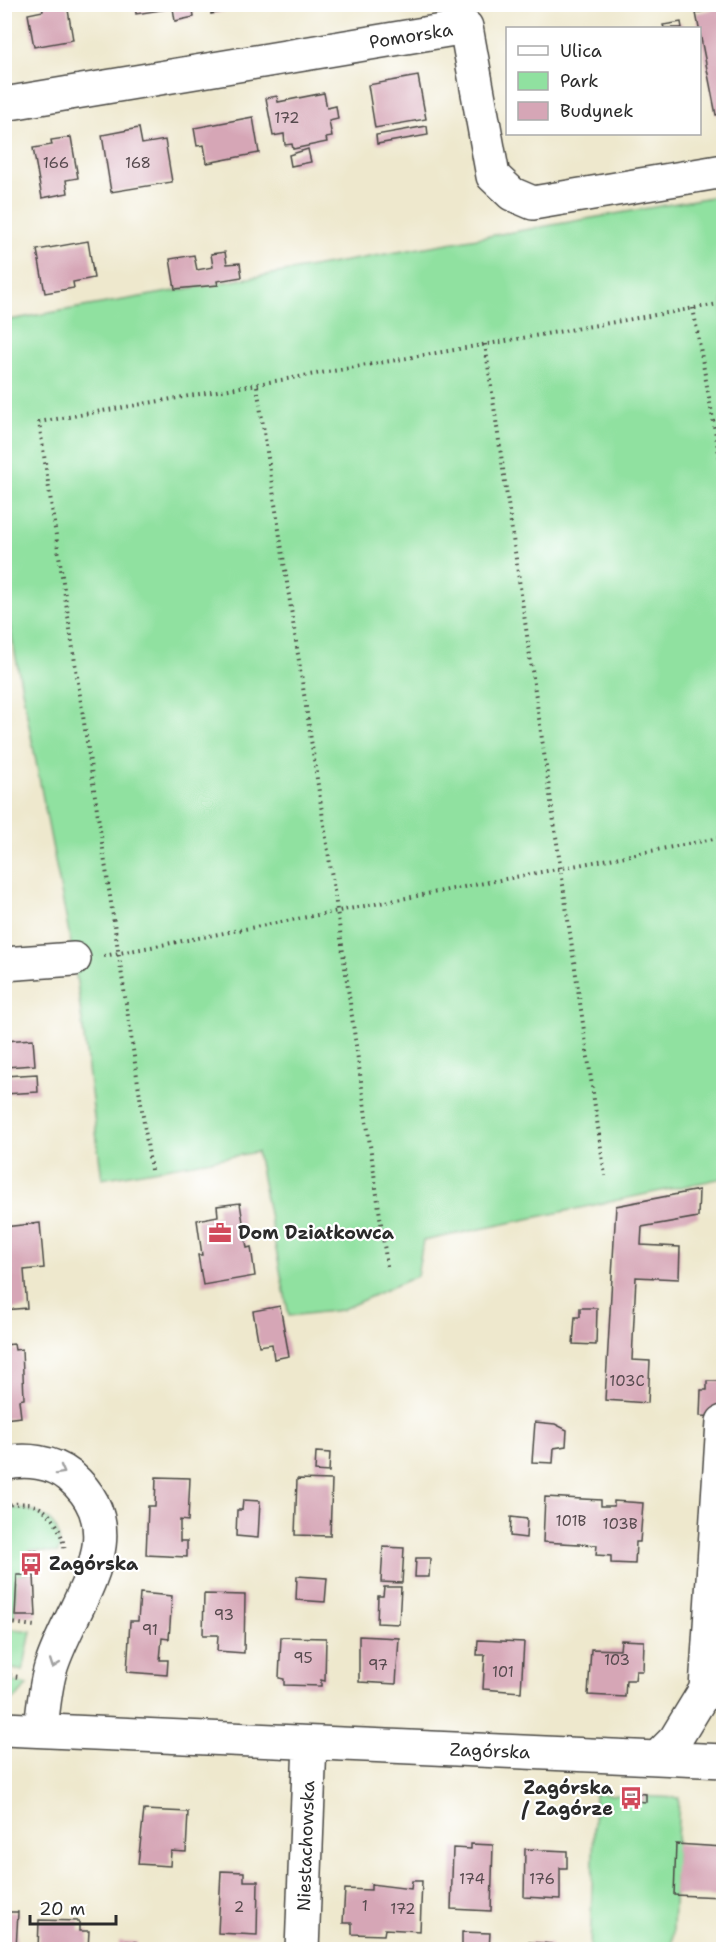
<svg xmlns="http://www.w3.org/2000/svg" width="728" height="1954" font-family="'Shantell Sans',sans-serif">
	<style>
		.green { fill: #90e1a0; stroke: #5e8666; stroke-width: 1.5 }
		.building { fill: #d6a6b6 }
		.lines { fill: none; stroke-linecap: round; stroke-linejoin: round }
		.minor-casing { stroke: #484743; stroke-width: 36 }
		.path { stroke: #484743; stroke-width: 4; stroke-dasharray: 1.5 4.5; stroke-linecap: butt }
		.minor { stroke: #fff; stroke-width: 33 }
		.oneway { stroke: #a0a0a0 }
		.labels { text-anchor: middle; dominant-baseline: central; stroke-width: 4.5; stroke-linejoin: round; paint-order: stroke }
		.number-label { font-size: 15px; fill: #564a4e }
		.street-label { font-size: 18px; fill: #2b2b2b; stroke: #fff }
		.poi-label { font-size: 18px; font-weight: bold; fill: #2b2b2b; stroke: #fff; text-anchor: start }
	</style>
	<rect width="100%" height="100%" fill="#fff"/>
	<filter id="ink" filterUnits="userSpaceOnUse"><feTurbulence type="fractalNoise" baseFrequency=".0167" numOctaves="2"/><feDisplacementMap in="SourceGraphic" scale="12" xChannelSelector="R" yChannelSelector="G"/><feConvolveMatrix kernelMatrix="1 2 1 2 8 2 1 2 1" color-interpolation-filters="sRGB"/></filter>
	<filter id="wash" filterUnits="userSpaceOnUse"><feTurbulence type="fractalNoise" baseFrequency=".008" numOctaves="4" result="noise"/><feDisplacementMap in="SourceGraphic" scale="24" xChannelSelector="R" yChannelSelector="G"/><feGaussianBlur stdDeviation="1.35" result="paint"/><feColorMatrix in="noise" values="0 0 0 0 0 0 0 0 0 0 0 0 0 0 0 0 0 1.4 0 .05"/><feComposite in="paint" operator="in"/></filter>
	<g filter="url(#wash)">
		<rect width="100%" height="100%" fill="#eee8cd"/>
		<path class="green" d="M723 195V1178L423 1241 417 1276 341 1310 289 1316 257 1152 102 1179 74 959 5 601 4 321Z
			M12 1508C38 1508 66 1522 58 1553L30 1550 26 1575H17L15 1616 5 1622V1511Z
			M12 1629 31 1631 23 1671 5 1667V1634Z
			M5 1680 27 1685 17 1697 5 1705Z
			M595 1794 679 1798 672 1949 590 1950Z"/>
		<g id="blocks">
			<path class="building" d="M42 4H67L73 40 34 47 28 14 43 11Z
				M135 4H192L194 17 175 21 173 8 136 14Z
				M210 4H252V6L211 14Z
				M723 7V114L716 115 696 13Z
				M681 22 682 28H664L663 25Z
				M418 76 426 119 375 128 368 85Z
				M324 93 327 108 336 106 338 119 329 121 332 137 326 138 327 142 293 149 292 144 285 145 284 134 273 136 266 98 277 96 278 102Z
				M253 117 259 153 207 163 204 145 197 146 194 128Z
				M427 126 428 135 377 144 376 135Z
				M139 128 142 144 165 140 172 182 111 192 102 135Z
				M71 137 78 178 66 180 68 193 42 198 33 148 52 145 51 140Z
				M308 149 311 162 291 166 289 155Z
				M88 241 94 278 73 282 74 288 45 293 37 250Z
				M225 252 227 264 240 263 242 277 217 281 218 285 175 289 170 259 194 255 197 270 213 267 211 254Z
				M33 1039 35 1065 5 1067 4 1041Z
				M37 1074 38 1092 4 1094V1076Z
				M699 1190 698 1217 642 1227 641 1245 680 1247 679 1279 636 1277 632 1360 650 1361 648 1403 605 1400 616 1206Z
				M240 1203 247 1248 251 1247 255 1276 203 1285 198 1255H202L197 1220 218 1216 217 1206Z
				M40 1223 44 1268 24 1270 27 1308 4 1310V1227Z
				M280 1306 289 1356 274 1359 272 1344 259 1346 253 1311Z
				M580 1308H597L596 1345 573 1344 575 1317H580Z
				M14 1344 15 1350 22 1349 24 1399 19 1400 21 1417 4 1419V1345Z
				M707 1381H723L722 1417 700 1416 701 1390H707Z
				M535 1422 555 1424 567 1430 566 1446 554 1448 553 1463 532 1462Z
				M316 1452 330 1453 329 1472 315 1471Z
				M156 1477 190 1478 188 1521 180 1520V1541H187V1557L146 1555 148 1506H155Z
				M297 1479 332 1480 330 1536 295 1535Z
				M545 1497 601 1500V1506H614V1501L643 1503 640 1542H636L635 1564 611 1563V1556L596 1555 597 1545 543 1542Z
				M243 1500 260 1501 258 1538 236 1536 237 1510H242Z
				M511 1517 527 1519 526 1538 510 1536Z
				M383 1547 404 1548 402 1583 381 1582Z
				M30 1550 37 1551 34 1575 27 1574Z
				M416 1558H430L429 1577H415Z
				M17 1575H34L36 1616H15Z
				M297 1576 327 1578 325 1602 296 1600Z
				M384 1587H401L399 1624 377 1623 378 1596H383Z
				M140 1593 172 1596 169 1639 162 1638 160 1660H168L167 1675 127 1672 130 1621H138Z
				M204 1594 245 1595 244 1653 217 1651 218 1635H203Z
				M359 1636 399 1638 396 1684 359 1682Z
				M281 1637 326 1638 325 1681 321 1680V1686L284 1685V1679L279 1678Z
				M478 1640 524 1642 521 1692 483 1689 485 1655H477Z
				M621 1640 644 1641 643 1671H636L635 1680H626L625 1697 588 1695 591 1649 620 1650Z
				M622 1792 646 1794V1802L622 1800Z
				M144 1810 188 1812 186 1852 171 1851 170 1866 138 1864Z
				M471 1844 493 1845 491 1911 451 1909 453 1848 471 1849Z
				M676 1844 723 1847V1897L674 1895Z
				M525 1849 567 1851V1868H560V1899L524 1897Z
				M221 1871 244 1872V1881H258L257 1935 218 1933Z
				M412 1881H422L420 1931 385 1929 384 1935 352 1934V1923H343L345 1889 371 1890V1884L411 1889Z
				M4 1912H18L16 1949 4 1948Z
				M39 1920 79 1921V1931H89L88 1949 38 1950Z
				M462 1932 490 1933 489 1950H462Z
				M119 1941 137 1942 136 1950H119Z
				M529 1942 551 1944 550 1950H529Z"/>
		</g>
	</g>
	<g filter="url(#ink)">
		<use href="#blocks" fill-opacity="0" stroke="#484743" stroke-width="1.5"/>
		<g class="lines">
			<g class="minor-casing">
				<path id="minor" d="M4 104 466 27 493 176 512 194 533 203 724 171
					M4 964 74 959
					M4 1464C25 1458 53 1462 70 1476 138 1534 71 1603 51 1667 45 1687 43 1709 41 1730
					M4 1729 724 1761
					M657 1758 675 1740 706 1689 723 1422
					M302 1950 310 1743"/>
			</g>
			<path class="path" d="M693 308 724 481
				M485 344 605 1176
				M257 386 337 910 387 1266
				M104 956 724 837
				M151 1170 39 422 724 303
				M4 1506C41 1496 59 1517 65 1551
				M4 1628 11 1623 35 1626
				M4 1674 18 1677"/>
			<use href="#minor" class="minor"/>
		</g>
		<defs><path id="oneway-chevron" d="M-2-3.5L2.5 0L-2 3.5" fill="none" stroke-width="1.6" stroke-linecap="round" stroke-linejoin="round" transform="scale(1.5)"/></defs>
		<g class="oneway">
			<use href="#oneway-chevron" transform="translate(61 1471) rotate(29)"/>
			<use href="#oneway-chevron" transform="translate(54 1664) rotate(110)"/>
		</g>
	</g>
	<defs>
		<g id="office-bare" transform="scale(1.8)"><path d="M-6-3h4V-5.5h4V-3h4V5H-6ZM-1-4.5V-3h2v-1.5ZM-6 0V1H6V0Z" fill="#d1495b" stroke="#fff" stroke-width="2.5" paint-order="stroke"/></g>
		<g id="bus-bare" transform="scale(1.8)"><path d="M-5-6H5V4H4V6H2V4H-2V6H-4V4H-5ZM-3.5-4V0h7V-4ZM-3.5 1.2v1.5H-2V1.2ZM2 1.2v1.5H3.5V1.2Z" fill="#d1495b" stroke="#fff" stroke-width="2.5" paint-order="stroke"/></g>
	</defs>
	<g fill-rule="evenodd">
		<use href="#office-bare" x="220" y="1233"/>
		<use href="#bus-bare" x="31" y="1564"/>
		<use href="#bus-bare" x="631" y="1798"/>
	</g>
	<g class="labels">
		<g class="number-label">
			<text x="287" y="118">172</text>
			<text x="56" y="163">166</text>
			<text x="138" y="163">168</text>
			<text x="627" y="1381">103C</text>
			<text x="571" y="1521">101B</text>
			<text x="620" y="1524">103B</text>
			<text x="224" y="1615">93</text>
			<text x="150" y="1630">91</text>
			<text x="303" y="1658">95</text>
			<text x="617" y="1660">103</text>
			<text x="378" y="1665">97</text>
			<text x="503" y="1672">101</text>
			<text x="472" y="1879">174</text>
			<text x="542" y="1879">176</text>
			<text x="365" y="1906">1</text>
			<text x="239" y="1907">2</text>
			<text x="403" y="1909">172</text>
		</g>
		<g class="street-label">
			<text transform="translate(411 36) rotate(-9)">Pomorska</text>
			<text transform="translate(490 1751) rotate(2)">Zagórska</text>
			<text transform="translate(306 1846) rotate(-88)">Niestachowska</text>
		</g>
		<g class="poi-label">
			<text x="238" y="1233">Dom Działkowca</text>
			<text x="49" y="1564">Zagórska</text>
			<text x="613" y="1788" text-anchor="end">Zagórska<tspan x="613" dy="21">/ Zagórze</tspan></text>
		</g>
	</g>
	<rect width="728" height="1954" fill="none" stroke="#fff" stroke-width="24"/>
	<rect x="506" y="27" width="195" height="108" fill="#ffffff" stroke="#aaaaaa" stroke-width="1.5"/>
	<rect x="518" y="46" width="30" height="9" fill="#ffffff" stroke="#aaaaaa" stroke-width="1.5"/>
	<text x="560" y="57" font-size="18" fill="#2b2b2b">Ulica</text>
	<rect x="518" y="72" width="30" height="18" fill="#90e1a0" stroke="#aaaaaa" stroke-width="1.5"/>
	<text x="560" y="87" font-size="18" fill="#2b2b2b">Park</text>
	<rect x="518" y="102" width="30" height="18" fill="#d6a6b6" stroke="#aaaaaa" stroke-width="1.5"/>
	<text x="560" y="117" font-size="18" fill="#2b2b2b">Budynek</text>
	<path d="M30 1915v9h86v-9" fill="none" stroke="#2b2b2b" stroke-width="3"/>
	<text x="39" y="1915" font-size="18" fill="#2b2b2b" stroke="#ffffff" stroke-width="4.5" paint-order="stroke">20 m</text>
</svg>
